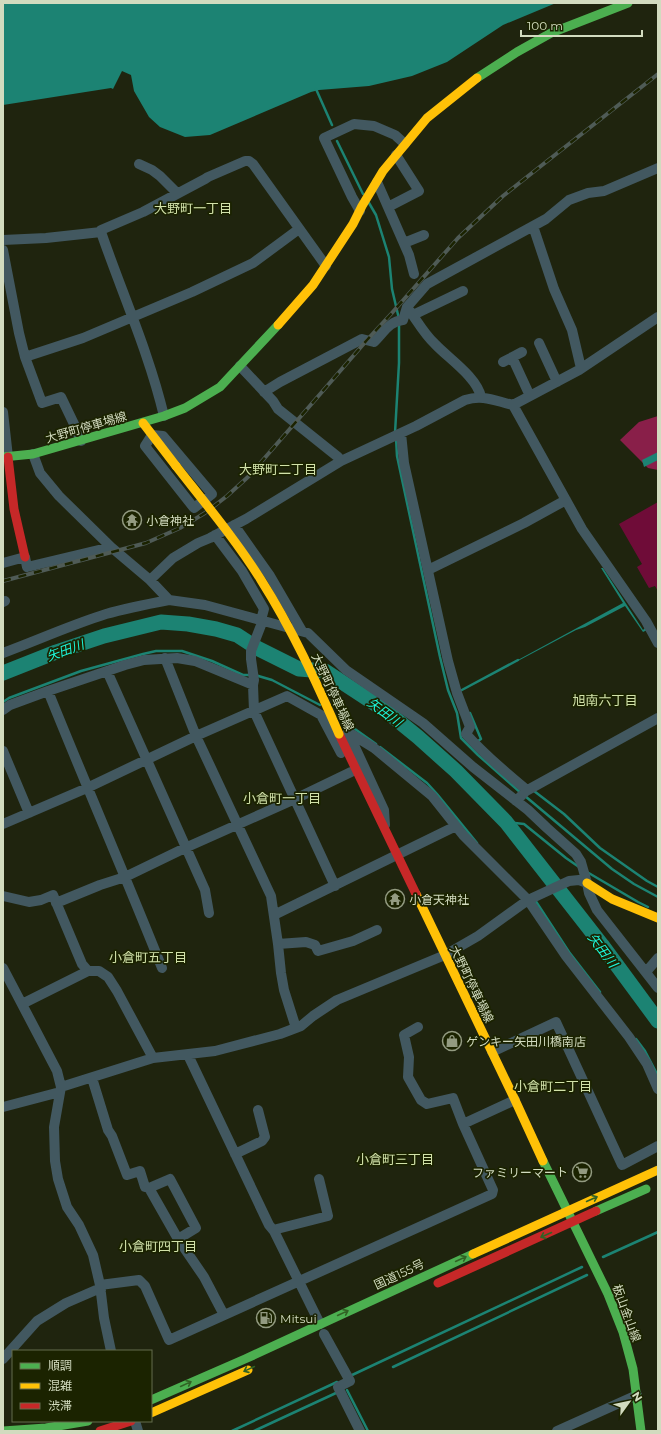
<svg xmlns="http://www.w3.org/2000/svg" width="661" height="1434" font-family="Montserrat,'Noto Sans JP',sans-serif">
	<style>
		.green { fill: #6f0c38 }
		.forest { fill: #891f49 }
		.water { fill: #1c8373 }
		.lines { fill: none; stroke-linecap: round; stroke-linejoin: round }
		.stream { stroke: #1c8373; stroke-width: 2.5 }
		.river { stroke: #1c8373; stroke-width: 15 }
		.street { stroke: #425860; stroke-width: 10 }
		.fast { stroke: #4caf50; stroke-width: 9 }
		.slow { stroke: #ffc107; stroke-width: 9 }
		.jam { stroke: #c62828; stroke-width: 9 }
		.rail-casing { stroke: #4f5b56; stroke-width: 4 }
		.rail { stroke: #1b2300; stroke-width: 2.5; stroke-dasharray: 8; stroke-linecap: butt }
		.slow-bridge { stroke: #ffc107; stroke-width: 9 }
		.oneway { stroke: #316224 }
		.labels { text-anchor: middle; dominant-baseline: central; stroke-width: 3.5; stroke-linejoin: round; paint-order: stroke }
		.street-label { font-size: 12px; fill: #d2dbbf; stroke: #1b2300 }
		.poi-label { font-size: 12px; fill: #d2dbbf; stroke: #1b2300; text-anchor: start }
		.neighbourhood-label { font-size: 13px; fill: #d2e2aa; stroke: #1b2300 }
		.water-label { font-size: 13px; font-style: italic; fill: #1df5da; stroke: #1b2300 }
	</style>
	<rect width="100%" height="100%" fill="#1f240e"/>
	<path class="green" d="M658 502V591L655 586 649 588 637 567 642 564 619 524Z"/>
	<path class="forest" d="M658 416V470L648 468 620 440 639 422Z"/>
	<path class="water" d="M3 3H556L503 25 447 62 412 76 369 86 319 90 311 92 210 135 185 137 160 127 149 117 134 91 131 75 122 71 113 89 111 88 3 105Z
		M658 452V460L644 467 642 460Z
		M601 568H603L643 630 645 628 647 630 643 632 625 606 585 627 576 630 516 662V661L623 603Z"/>
	<g class="lines">
		<path class="stream" d="M316 89 332 125
			M337 141 363 194
			M369 203 376 215 389 257 392 289 399 319
			M395 433 399 363V324
			M396 438 397 456 440 657 448 690 457 713 461 738 478 755 521 793
			M255 675 272 680 320 705
			M460 691 518 660
			M3 702 9 698 81 671 143 654 156 651H182L212 661 243 675H250
			M470 713 481 739 478 741
			M338 717 376 744
			M380 747 427 783 437 794 477 843
			M534 791 564 814 600 848 647 881 658 887
			M525 796 612 869 634 884 658 897
			M506 822 524 824 566 858 579 867
			M587 872 638 902 648 907
			M535 900 569 952 600 992
			M636 1039 645 1051 658 1076
			M603 1257 658 1232
			M393 1367 587 1275
			M350 1376 582 1267
			M347 1390 368 1431
			M232 1431 337 1382
			M254 1431 336 1393"/>
		<path class="river" d="M3 673 56 652 104 636 161 622 188 624 216 629 237 635 257 648 299 669 325 671 386 711 418 737 456 771 506 822 602 945 658 1021"/>
		<path class="street" d="M139 164 152 170 160 176 177 193
			M377 182 409 255 414 274
			M388 207 419 191 396 155
			M360 211 352 197 324 138 354 124 374 126 395 135 405 144
			M533 226 554 289 572 330 580 364 582 368
			M101 232C122 293 149 353 164 416
			M3 240 46 238 101 232V230L143 212 205 179 208 177 245 161H249L253 164 326 266
			M404 243 424 235
			M3 250 19 333 25 357 42 403 61 397 74 424 81 441
			M413 315 463 291
			M539 343 557 382
			M25 357 83 338 192 292 253 263 299 229
			M512 357 530 396
			M503 362 522 352
			M240 366 273 401 278 409 338 457 341 461
			M264 392 280 382 362 339 374 342C383 334 389 321 403 320L407 307
			M481 397C477 377 448 358 435 344 424 334 416 319 407 307L427 284 546 219 569 200 588 193 604 191 658 168
			M513 405 582 529 646 621 658 643
			M3 412 8 457
			M401 433 404 463 448 661 457 693 470 727 466 734C485 755 505 772 527 790
			M152 435 163 436 212 494 194 508 145 446Z
			M33 454 40 473 59 496 111 547 150 580 169 600 205 605 308 633 346 670 423 723 473 767 528 810 547 828 576 854 581 862 587 883 579 880 569 881 528 900 478 936 445 955 337 1000 313 1016 301 1026 280 1034 215 1051 153 1058 61 1087
			M234 525 270 576 302 631
			M215 535 242 571 264 609 261 620
			M3 563 25 557 27 567 111 547
			M428 570 524 523 566 500
			M150 580 173 558 198 543 210 538 246 519 341 461 416 426 465 400C483 394 495 401 513 405L579 370 658 317
			M3 602 5 601
			M263 620 251 651V659L254 680 253 685 254 711 335 886
			M3 653C38 640 71 625 106 614 127 608 148 604 169 600
			M165 658 196 736 271 896 278 944 281 973 284 990 296 1028
			M107 671 205 890 209 913
			M48 691C85 783 125 875 162 968
			M3 710 10 705 48 691 125 665 144 660 177 658 195 661 253 685
			M348 732 374 748 432 796 463 835 528 900 566 956 629 1037 647 1064 658 1089
			M348 732 384 810 385 825
			M3 751 29 813
			M516 801 526 791 658 718
			M3 824 87 788 196 736 287 696 321 715 341 753
			M587 883 589 893 597 910 658 988
			M3 896 29 902 41 900 53 895 82 964 88 971H99L108 977 117 991 153 1058
			M56 903 100 885 125 877 185 848 295 799 351 772
			M274 915 456 826
			M278 944 306 942 315 945 318 951 353 941 377 930
			M3 968 57 1071 61 1087 54 1127 55 1161 58 1179 67 1207 79 1225 93 1255 100 1285 104 1318 111 1351
			M646 972 658 958
			M22 1004 88 971
			M418 1027 404 1035 409 1057 408 1077 421 1100 427 1104 453 1098 463 1124
			M492 1052 556 1022 622 1165 658 1146
			M188 1055 269 1225 274 1231 320 1324
			M92 1078 108 1130 112 1136 127 1175 140 1171 145 1187 149 1188 178 1239 204 1277 224 1315
			M3 1107 60 1092
			M235 1154 262 1141 265 1137 258 1110
			M149 1188 170 1179 196 1228 178 1239
			M274 1231 277 1229 328 1216 319 1179
			M100 1285 139 1280 145 1286 169 1340 492 1194 493 1190 463 1124 515 1100
			M324 1334 350 1381 338 1387 360 1431
			M3 1359 37 1321 66 1303 96 1290H101
			M135 1421 138 1431
			M557 1431 637 1395"/>
		<path class="fast" d="M477 78 517 52 551 33 628 3
			M3 457 33 454 164 416 185 408 220 387 278 325
			M543 1161 608 1294 623 1332 633 1369 641 1431
			M596 1211 646 1189
			M151 1400 245 1359 473 1254
			M3 1431 46 1428 88 1421"/>
		<path class="slow" d="M278 325 313 285 353 224 362 206 383 171 427 118 477 78
			M143 423 176 466
			M587 883 612 899 658 918
			M416 894 515 1100 543 1161
			M473 1254 658 1170
			M151 1413 248 1370"/>
		<path class="jam" d="M8 457 14 509 25 557
			M339 734 416 894
			M438 1283 596 1211
			M100 1431 131 1421"/>
		<g class="rail-casing">
			<path id="rail" d="M3 581 146 543 180 528 205 513 227 496 249 476 367 340 391 314 458 238 503 196 532 173 658 74"/>
		</g>
		<use href="#rail" class="rail"/>
		<path class="slow-bridge" d="M176 466C205 503 236 540 261 580 292 629 316 681 339 734"/>
	</g>
	<defs><path id="oneway-shaft" d="M-6 0H5M1.5-3L5.5 0L1.5 3" fill="none" stroke-width="1.6" stroke-linecap="round" stroke-linejoin="round"/></defs>
	<g class="oneway">
		<use href="#oneway-shaft" transform="translate(592 1199) rotate(-24)"/>
		<use href="#oneway-shaft" transform="translate(546 1235) rotate(156)"/>
		<use href="#oneway-shaft" transform="translate(461 1259) rotate(-25)"/>
		<use href="#oneway-shaft" transform="translate(343 1313) rotate(-25)"/>
		<use href="#oneway-shaft" transform="translate(249 1369) rotate(155)"/>
		<use href="#oneway-shaft" transform="translate(186 1384) rotate(-25)"/>
	</g>
	<defs>
		<g id="temple-ring" transform="scale(1)"><circle r="9.5" fill="#1b2300" stroke="#939b81" stroke-width="1.5"/><path d="M0-6L5-2H3V0L6.5 2.5H4V6H1.5V3h-3V6H-4V2.5H-6.5L-3 0V-2H-5Z" fill="#939b81"/></g>
		<g id="shop-ring" transform="scale(1)"><circle r="9.5" fill="#1b2300" stroke="#939b81" stroke-width="1.5"/><path d="M-5-2.5h2.3a2.7 3.5 0 0 1 5.4 0H5L5.5 6h-11ZM-1.5-2.5h3a1.5 2.3 0 0 0-3 0Z" fill="#939b81"/></g>
		<g id="supermarket-ring" transform="scale(1)"><circle r="9.5" fill="#1b2300" stroke="#939b81" stroke-width="1.5"/><path d="M-6-5.5h2.5l.6 2H6L4.5 2H-2.5L-4.4-4H-6ZM-1.5 3.2a1.3 1.3 0 1 0 .1 0ZM3 3.2a1.3 1.3 0 1 0 .1 0Z" fill="#939b81"/></g>
		<g id="fuel-ring" transform="scale(1)"><circle r="9.5" fill="#1b2300" stroke="#939b81" stroke-width="1.5"/><path d="M-5.5-6h7V0h2V4h1.3V-2.5L3-4.5l.8-.8L6-3V5H2.5V1h-1V6h-7ZM-4.2-4.7v3.2H.2V-4.7Z" fill="#939b81"/></g>
	</defs>
	<g fill-rule="evenodd">
		<use href="#temple-ring" x="132" y="520"/>
		<use href="#temple-ring" x="395" y="899"/>
		<use href="#shop-ring" x="452" y="1041"/>
		<use href="#supermarket-ring" x="582" y="1172"/>
		<use href="#fuel-ring" x="266" y="1318"/>
	</g>
	<g class="labels">
		<g class="street-label">
			<text transform="translate(86 427) rotate(-16)">大野町停車場線</text>
			<text transform="translate(333 692) rotate(65)">大野町停車場線</text>
			<text transform="translate(472 984) rotate(64)">大野町停車場線</text>
			<text transform="translate(399 1274) rotate(-25)">国道155号</text>
			<text transform="translate(627 1313) rotate(70)">板山金山線</text>
		</g>
		<g class="poi-label">
			<text x="146" y="520">小倉神社</text>
			<text x="409" y="899">小倉天神社</text>
			<text x="466" y="1041">ゲンキー矢田川橋南店</text>
			<text x="568" y="1172" text-anchor="end">ファミリーマート</text>
			<text x="280" y="1318">Mitsui</text>
		</g>
		<g class="neighbourhood-label">
			<text x="193" y="208">大野町一丁目</text>
			<text x="278" y="469">大野町二丁目</text>
			<text x="605" y="700">旭南六丁目</text>
			<text x="282" y="798">小倉町一丁目</text>
			<text x="148" y="957">小倉町五丁目</text>
			<text x="553" y="1086">小倉町二丁目</text>
			<text x="395" y="1159">小倉町三丁目</text>
			<text x="158" y="1246">小倉町四丁目</text>
		</g>
		<g class="water-label">
			<text transform="translate(65 650) rotate(-20)">矢田川</text>
			<text transform="translate(385 712) rotate(36)">矢田川</text>
			<text transform="translate(603 950) rotate(53)">矢田川</text>
		</g>
	</g>
	<rect width="661" height="1434" fill="none" stroke="#d2dbbf" stroke-width="8"/>
	<rect x="12" y="1350" width="140" height="72" fill="#1b2300" stroke="#646d4c"/>
	<rect x="20" y="1363" width="20" height="6" fill="#4caf50" stroke="#646d4c"/>
	<text x="48" y="1370" font-size="12" fill="#d2dbbf">順調</text>
	<rect x="20" y="1383" width="20" height="6" fill="#ffc107" stroke="#646d4c"/>
	<text x="48" y="1390" font-size="12" fill="#d2dbbf">混雑</text>
	<rect x="20" y="1403" width="20" height="6" fill="#c62828" stroke="#646d4c"/>
	<text x="48" y="1410" font-size="12" fill="#d2dbbf">渋滞</text>
	<g transform="translate(629 1402) rotate(57)" stroke="#1b2300" stroke-width="3" paint-order="stroke">
	<path d="M0-3L7 15L0 10L-7 15Z" fill="#d2dbbf"/>
	<text y="-6" font-size="11" font-weight="bold" text-anchor="middle" fill="#d2dbbf">N</text>
	</g>
	<path d="M521 30v6h121v-6" fill="none" stroke="#d2dbbf" stroke-width="2"/>
	<text x="527" y="30" font-size="12" fill="#d2dbbf" stroke="#1b2300" stroke-width="3" paint-order="stroke">100 m</text>
</svg>
